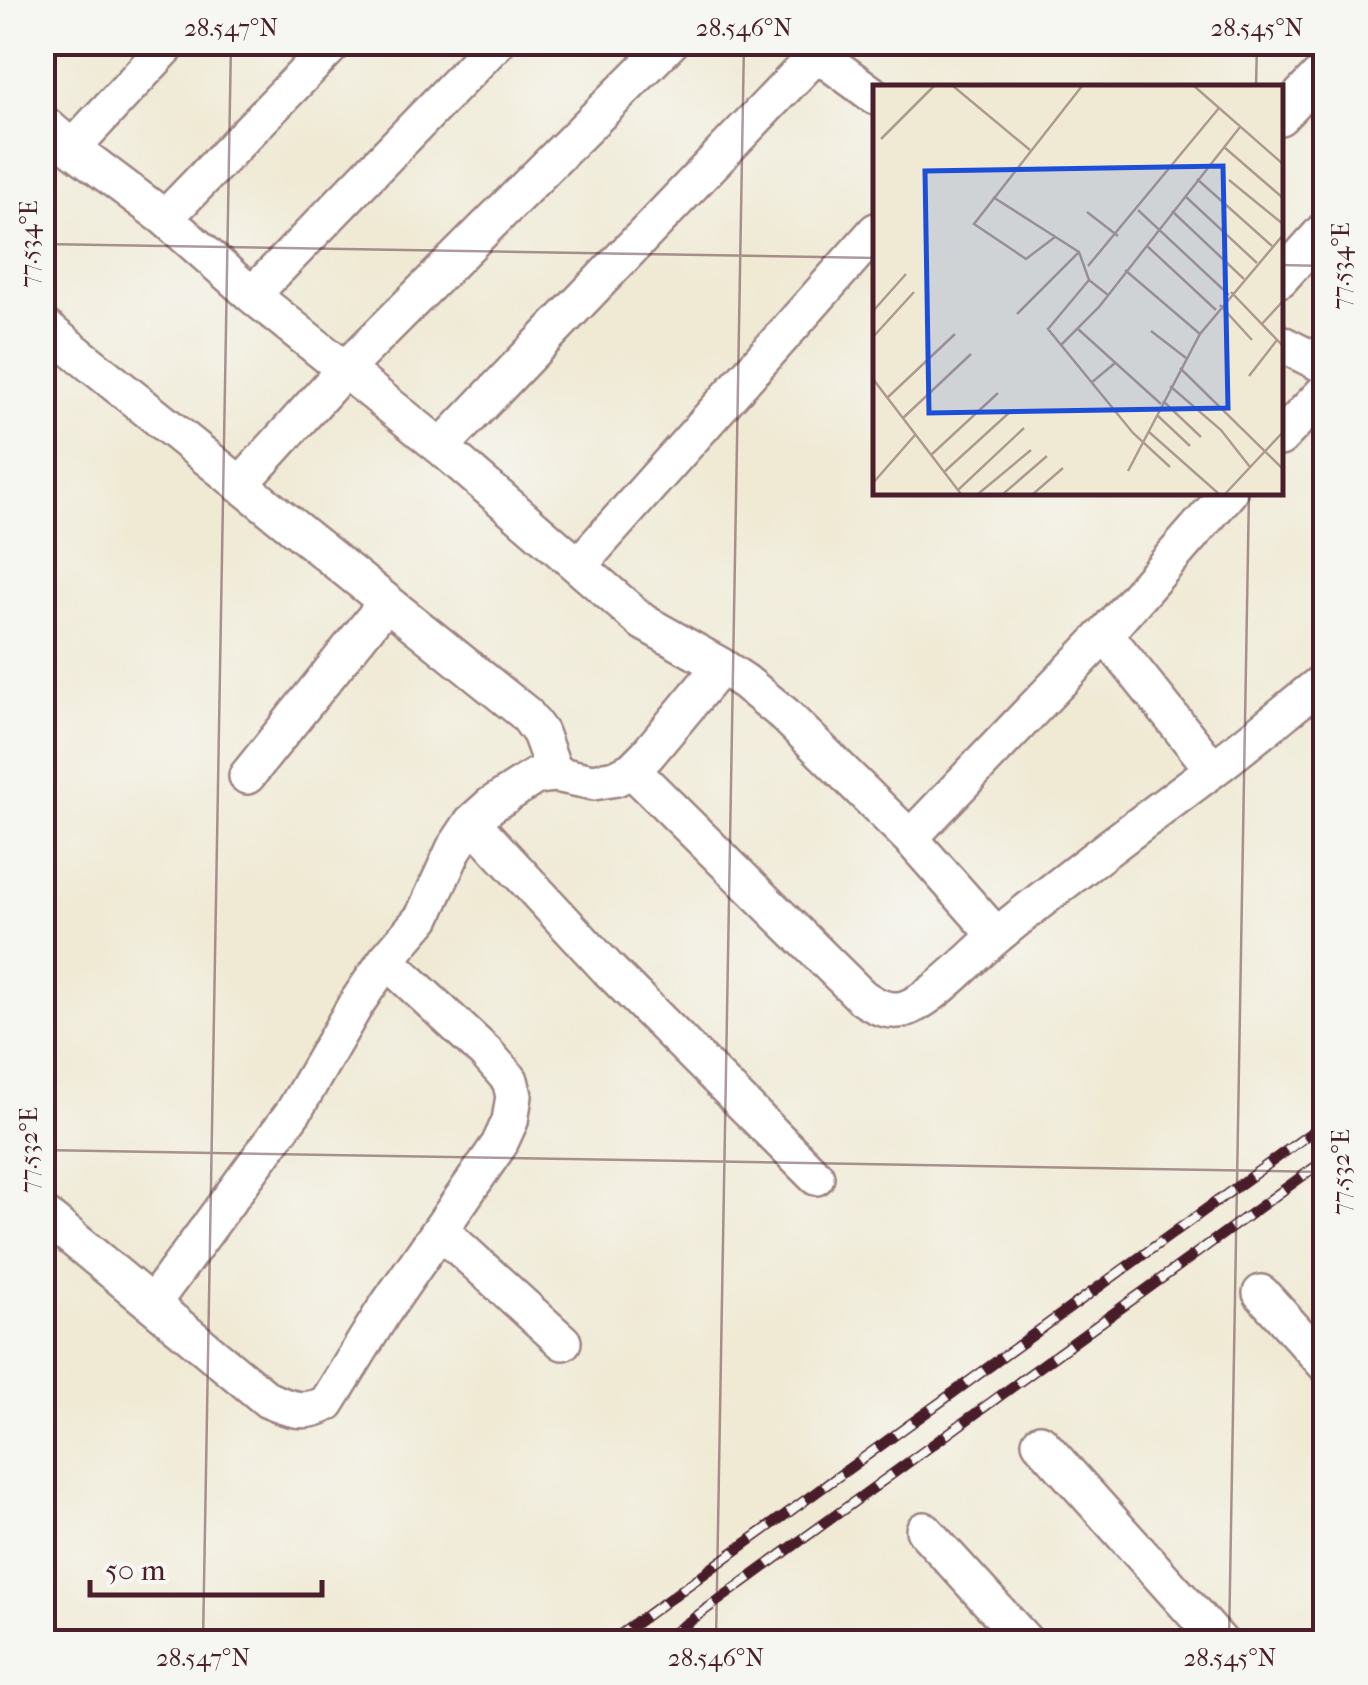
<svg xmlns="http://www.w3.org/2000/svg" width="1368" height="1685" font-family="'IM FELL French Canon',serif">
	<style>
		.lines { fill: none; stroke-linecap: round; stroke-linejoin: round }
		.minor-casing { stroke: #9d8480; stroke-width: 40 }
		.minor { stroke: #fff; stroke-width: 35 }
		.rail-casing { stroke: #4a1f2b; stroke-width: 11 }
		.rail { stroke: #f6f6f2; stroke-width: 8; stroke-dasharray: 22; stroke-linecap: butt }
		.ticks { fill: none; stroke: #4a1f2b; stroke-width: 2.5; stroke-opacity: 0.45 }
		.inset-road { fill: none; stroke: #ae9991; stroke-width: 2.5 }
		.view { fill: #1d4ed8; fill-opacity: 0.15; stroke: #1d4ed8; stroke-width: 5 }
		.inset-edge { fill: none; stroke: #4a1f2b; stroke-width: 5 }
		.neatline { fill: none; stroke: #4a1f2b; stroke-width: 4 }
		.ticks-label { font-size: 25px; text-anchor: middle; fill: #4a1f2b }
	</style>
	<rect width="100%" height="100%" fill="#f6f6f2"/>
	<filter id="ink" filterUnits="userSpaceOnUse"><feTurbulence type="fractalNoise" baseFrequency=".01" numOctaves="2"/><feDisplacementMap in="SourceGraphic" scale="20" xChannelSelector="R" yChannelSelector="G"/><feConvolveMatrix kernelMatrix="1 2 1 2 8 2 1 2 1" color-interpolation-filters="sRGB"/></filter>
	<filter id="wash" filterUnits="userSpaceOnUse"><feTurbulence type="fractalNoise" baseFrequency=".0048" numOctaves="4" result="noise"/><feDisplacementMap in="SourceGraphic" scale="40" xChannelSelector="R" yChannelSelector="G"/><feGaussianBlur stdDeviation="2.25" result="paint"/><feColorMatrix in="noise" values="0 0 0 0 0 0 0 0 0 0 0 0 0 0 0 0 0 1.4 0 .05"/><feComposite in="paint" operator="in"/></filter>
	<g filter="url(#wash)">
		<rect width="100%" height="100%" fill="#f0ead5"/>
	</g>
	<g filter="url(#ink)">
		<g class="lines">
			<g class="minor-casing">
				<path id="minor" d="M801 42 876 97
					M1280 117 1326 69
					M42 122 72 148 165 218 252 295 441 447 643 622 721 666 745 682 784 714 910 838 996 935
					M72 148 171 42
					M165 218 335 42
					M1280 279 1326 228
					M252 295 497 42
					M42 325 526 714 540 733 555 774
					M1280 343 1326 366
					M1280 438 1326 390
					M441 447 816 55
					M240 485 345 369 671 42
					M579 565 876 231
					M1105 634 1213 769
					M632 770 862 997C875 1006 888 1013 904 1009 932 1001 976 952 1000 933 1069 876 1141 824 1212 770 1251 741 1288 709 1326 679
					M247 776 386 603
					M472 822 608 969 816 1177
					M910 838 1105 634 1229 492
					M42 1213 268 1400C289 1409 306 1415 327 1403L383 1312 499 1145 510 1121 514 1096 510 1080 486 1053 386 960
					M441 1231 563 1342
					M1261 1293 1326 1365
					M152 1304 294 1111 356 1004 386 960 423 917 454 849 472 822 491 805 536 776 555 774 593 782 616 778 632 770 647 755 721 666
					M1040 1442 1220 1642
					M924 1530 1026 1642"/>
			</g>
			<use href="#minor" class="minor"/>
			<g class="rail-casing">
				<path id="rail" d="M610 1642 1326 1122
					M661 1642 1326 1159"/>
			</g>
			<use href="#rail" class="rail"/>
		</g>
	</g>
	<path class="ticks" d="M1256 88 1257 42M42 244 876 258M1280 265 1326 266M42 1150 1326 1172M203 1642 231 42M716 1642 744 42M1229 1642 1249 492"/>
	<g transform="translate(873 85)">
		<rect width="410" height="410" fill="#f0ead5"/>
		<path class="inset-road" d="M80 1 157 65M321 1 410 79M8 54 61 1M351 62 410 113M324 94 399 161M356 95 410 139M312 111 384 178M120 112 206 167 216 195 235 210M265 125 356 210M299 126 371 194M214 127 245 151M182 152 153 174 101 139 209 1M273 160 343 225M215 181 346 23M252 185 327 249M216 195 175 244 260 348 297 382M358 207 410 261M347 220 379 255M0 226 33 189M144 229 206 167M388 240 410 216M205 244 288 319M278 246 313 273M0 252 41 207M188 260 226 222 367 42M307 283 410 384M376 291 404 255M0 294 88 409M218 298 242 278M297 301 348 345 377 382M14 313 82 249M290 316 328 352M284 330 317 361M30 333 98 269M276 347 346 409M58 370 125 308M255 386 327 249 410 150M71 387 138 326M0 398 42 350M85 405 151 343M105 409 158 365M130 409 174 371M160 409 190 383M352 409 410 347"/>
		<path class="view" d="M350 81 355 323 56 328 52 86Z"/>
		<rect width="410" height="410" class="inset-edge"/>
	</g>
	<rect width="1368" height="1685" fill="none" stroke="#f6f6f2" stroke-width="110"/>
	<path d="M90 1580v15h232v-15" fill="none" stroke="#4a1f2b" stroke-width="5"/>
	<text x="105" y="1580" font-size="30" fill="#4a1f2b" stroke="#f6f6f2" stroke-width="8" paint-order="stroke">50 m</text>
	<rect x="55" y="55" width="1258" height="1575" class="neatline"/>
	<g class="ticks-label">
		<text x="231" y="36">28.547°N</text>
		<text x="744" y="36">28.546°N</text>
		<text x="1257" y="36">28.545°N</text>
		<text transform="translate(28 244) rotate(-90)" y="9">77.534°E</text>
		<text transform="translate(1340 266) rotate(-90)" y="9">77.534°E</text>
		<text transform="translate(28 1150) rotate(-90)" y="9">77.532°E</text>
		<text transform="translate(1340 1172) rotate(-90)" y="9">77.532°E</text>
		<text x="203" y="1666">28.547°N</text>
		<text x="716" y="1666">28.546°N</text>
		<text x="1230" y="1666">28.545°N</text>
	</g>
</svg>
